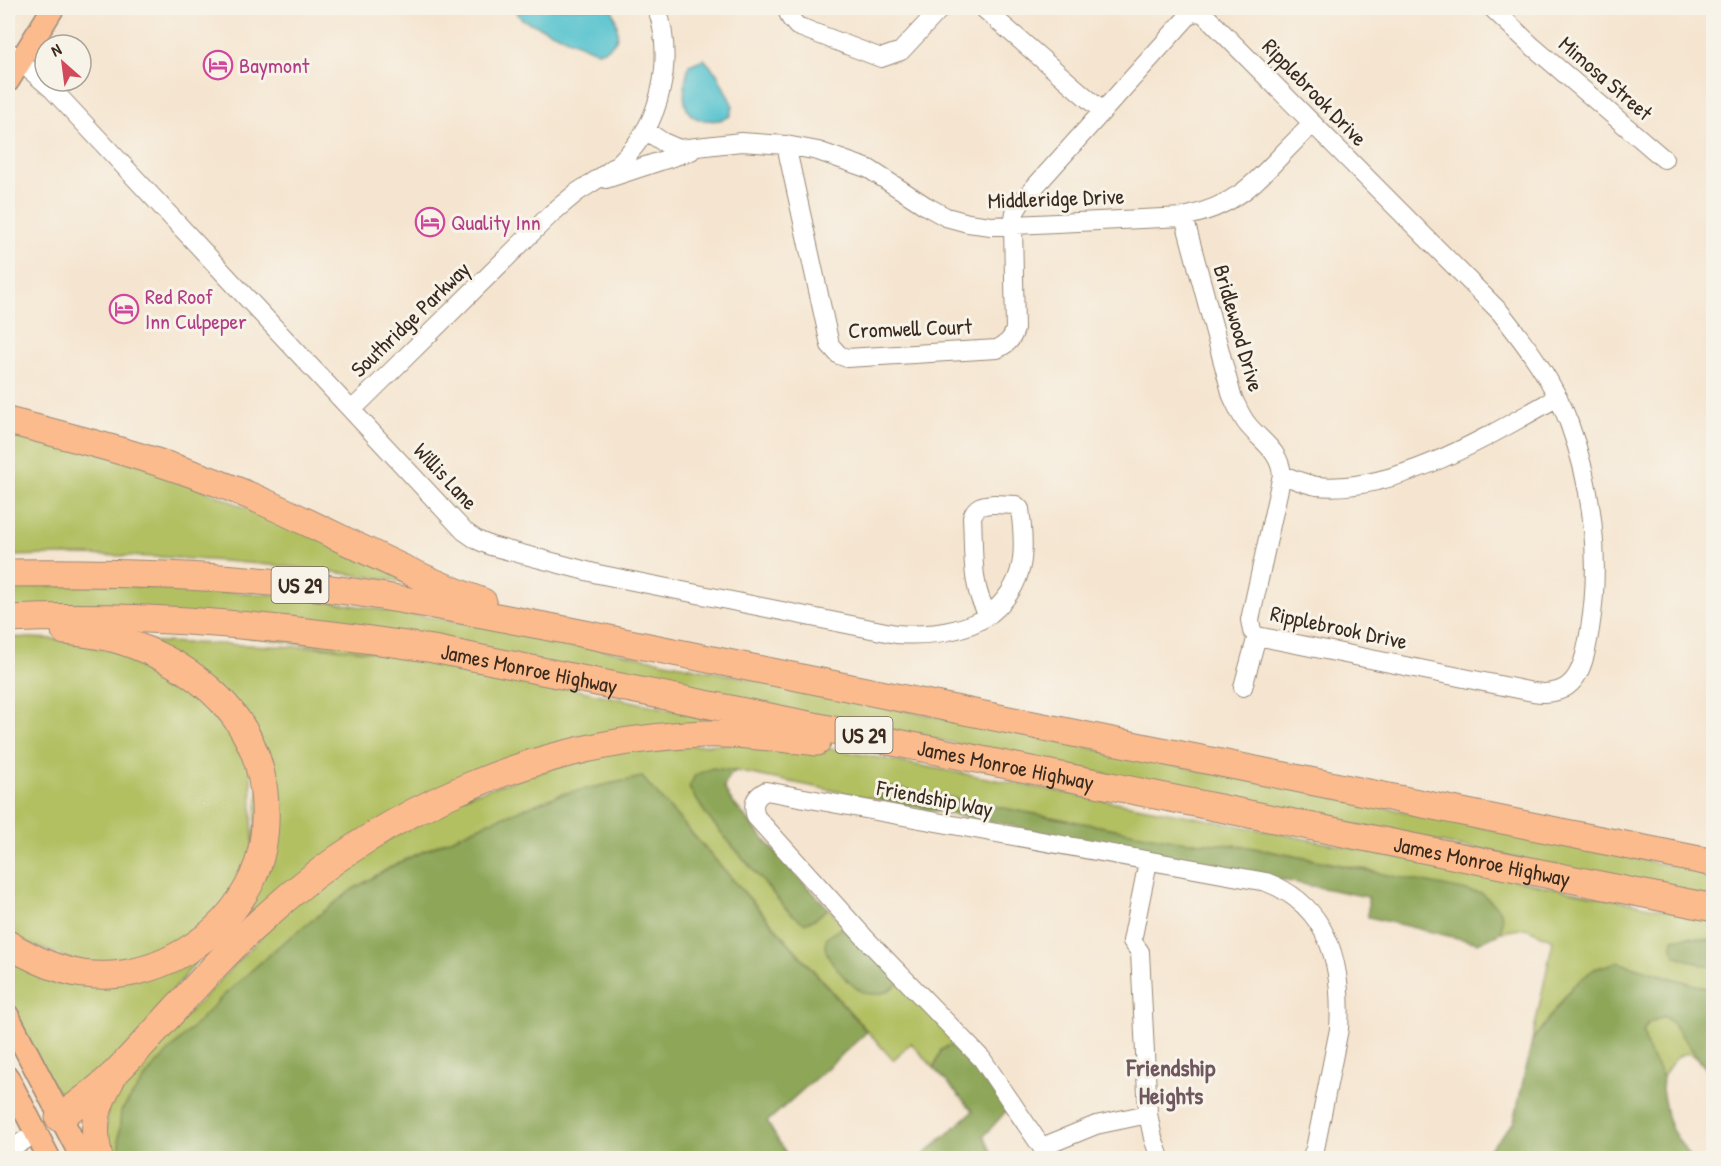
<svg xmlns="http://www.w3.org/2000/svg" width="1721" height="1166" font-family="'Patrick Hand',sans-serif">
	<style>
		.green { fill: #b2c062; stroke: #767540; stroke-width: 1.5 }
		.forest { fill: #8da658; stroke: #64683b; stroke-width: 1.5 }
		.water { fill: #57c3cf; stroke: #497676; stroke-width: 1.5 }
		.lines { fill: none; stroke-linecap: round; stroke-linejoin: round }
		.minor-casing { stroke: #988877; stroke-width: 20 }
		.major-casing { stroke: #988877; stroke-width: 25 }
		.highway-casing { stroke: #988877; stroke-width: 29 }
		.minor { stroke: #fff; stroke-width: 18 }
		.major { stroke: #fbbb8d; stroke-width: 22 }
		.highway { stroke: #fbbb8d; stroke-width: 27 }
		.labels { text-anchor: middle; dominant-baseline: central; stroke-width: 6; stroke-linejoin: round; paint-order: stroke }
		.shield { fill: #f7f3e8; stroke: #73665b; stroke-width: 1.5 }
		.shield-label { font-size: 21px; font-weight: bold; fill: #3b2a1e }
		.hotel-label { font-size: 22px; fill: #b23c85; stroke: #f7f3e8; text-anchor: start }
		.street-label { font-size: 22px; fill: #3b2a1e; stroke: #f7f3e8 }
		.neighbourhood-label { font-size: 24px; font-weight: bold; fill: #6f5760; stroke: #f7f3e8 }
	</style>
	<rect width="100%" height="100%" fill="#f7f3e8"/>
	<filter id="ink" filterUnits="userSpaceOnUse"><feTurbulence type="fractalNoise" baseFrequency=".0167" numOctaves="2"/><feDisplacementMap in="SourceGraphic" scale="12" xChannelSelector="R" yChannelSelector="G"/><feConvolveMatrix kernelMatrix="1 2 1 2 8 2 1 2 1" color-interpolation-filters="sRGB"/></filter>
	<filter id="wash" filterUnits="userSpaceOnUse"><feTurbulence type="fractalNoise" baseFrequency=".008" numOctaves="4" result="noise"/><feDisplacementMap in="SourceGraphic" scale="24" xChannelSelector="R" yChannelSelector="G"/><feGaussianBlur stdDeviation="1.35" result="paint"/><feColorMatrix in="noise" values="0 0 0 0 0 0 0 0 0 0 0 0 0 0 0 0 0 1.4 0 .05"/><feComposite in="paint" operator="in"/></filter>
	<g filter="url(#wash)">
		<rect width="100%" height="100%" fill="#f5e5d0"/>
		<path class="green" d="M8 426 152 467 424 585C287 563 147 551 8 556Z
			M110 584 293 596 493 627 1713 874V898L707 693 8 608V587Z
			M8 637 55 639 134 655 209 697 251 767 253 851 220 911 154 957 88 966 8 936Z
			M133 641 332 648 370 651 501 674 736 723 545 752 248 914 262 748Z
			M784 740 1205 819 1713 919V941L1690 937 1674 939 1676 956 1713 968V990L1617 962 1573 986 1532 1041 1553 940 1526 928 1501 932 1502 925 1374 871 1243 846 1178 841 892 787 883 788 880 800 736 771 689 788 708 817 788 911 815 919 828 908 845 926 825 947 847 981 900 982 961 1046 941 1050 934 1068 911 1043 893 1060 642 777 562 794 489 822 398 863 353 889 279 946 223 996 151 1070 121 1111 119 1138 122 1158H105L108 1098 292 904 442 804 603 751Z
			M8 952 36 969 201 953 194 965 175 988 160 1012 94 1083 68 1096 60 1093 53 1087 8 999Z
			M1664 1016 1673 1024 1704 1066C1701 1063 1697 1057 1693 1055 1679 1048 1668 1068 1663 1077L1648 1051 1643 1031 1648 1023Z"/>
		<path class="forest" d="M712 768 736 771 729 776 724 787 730 799 788 867 828 908 815 919 804 923 788 911 708 817 689 788 695 775Z
			M642 777 867 1032 767 1122 789 1158H122L119 1139 121 1111 151 1070 223 996 279 946 353 889 398 863 489 822 562 794Z
			M892 787 1178 841 1243 846 1483 894C1497 907 1506 911 1501 932L1478 943 1368 917V897L880 800 883 788Z
			M845 926 900 982C890 991 883 995 870 994 855 993 827 961 825 946 825 943 827 940 827 937Z
			M1690 937 1713 941V968L1676 956 1672 947 1673 939Z
			M1617 962 1713 990V1078L1673 1024 1664 1016 1648 1023 1643 1031 1648 1051 1663 1077 1662 1090 1667 1116 1672 1130 1690 1158H1481L1514 1122 1532 1041 1573 986 1594 969Z
			M948 1046H961L1008 1109 984 1136 994 1158H920L973 1111 934 1068 941 1050Z"/>
		<path class="water" d="M513 8H612C619 29 624 44 598 52L523 20Z
			M704 59 717 74 733 106 730 116C721 121 714 121 703 120 677 116 684 84 689 65Z"/>
	</g>
	<g filter="url(#ink)">
		<g class="lines">
			<g class="minor-casing">
				<path id="minor" d="M786 8 791 19 797 26 881 58 901 51 941 8
					M983 8 1102 111
					M1492 8 1531 45 1664 159
					M8 51 53 90 464 531 477 540 491 546 598 574 896 634C928 636 962 633 989 615
					M645 130 663 142 679 149 741 142 786 145 818 151 869 169 926 206 946 217 968 223 991 226 1184 217C1253 202 1265 166 1313 124
					M786 145 830 345 839 355 847 358 997 349C1007 344 1012 340 1015 329L1013 225 1015 212 1022 201 1191 13 1198 12 1204 14 1500 312C1527 346 1554 382 1569 423 1593 488 1601 561 1590 629 1584 665 1578 699 1533 692L1257 636 1252 631 1250 620 1282 475C1280 451 1262 442 1248 425 1241 417 1237 406 1232 396L1184 217
					M606 179 691 151
					M352 410 551 214C559 207 568 200 576 193 591 183 608 174 621 161 662 123 674 60 657 8
					M1282 475C1294 479 1305 484 1317 486 1395 494 1492 434 1558 397
					M994 504 1016 505 1020 509C1026 553 1026 585 989 615 970 591 974 547 972 517 976 505 983 505 994 504Z
					M1243 687 1257 636
					M1148 862 1132 941 1140 952 1148 1114 1153 1138 1160 1158
					M1042 1147 1096 1125 1148 1114
					M8 1151 36 1133
					M1049 1158 982 1059 866 939 756 817C752 805 754 797 766 791L1266 882C1330 906 1343 967 1339 1029L1315 1149 1311 1158"/>
			</g>
			<g class="major-casing">
				<path id="major" d="M8 81 53 8
					M8 1016 82 1158
					M8 1078 49 1158"/>
			</g>
			<g class="highway-casing">
				<g id="highway">
					<path d="M8 421C91 442 176 464 255 498 332 532 404 573 483 602"/>
					<path d="M8 573C123 572 239 575 354 592 423 602 492 616 560 629L1714 863"/>
					<path id="s1" d="M8 619C150 613 292 627 433 649L1714 908"/>
					<path d="M8 944C31 958 56 970 83 974 153 983 224 940 253 877 263 855 266 830 265 806 262 718 197 665 119 640 102 635 83 633 65 631"/>
					<path d="M59 1118C78 1104 99 1089 116 1072 167 1021 212 964 266 916 387 806 541 740 704 734 742 733 779 738 817 742"/>
					<path d="M99 1158C92 1126 95 1108 111 1080"/>
				</g>
			</g>
			<use href="#minor" class="minor"/>
			<use href="#major" class="major"/>
			<use href="#highway" class="highway"/>
		</g>
	</g>
	<defs>
		<g id="hotel-ring" transform="scale(1.5)"><circle r="9.5" fill="#f7f3e8" stroke="#d1479c" stroke-width="1.5"/><path d="M-6-4.5h1.5V1H6V5H4.5V3h-9V5H-6ZM-4 0a1.8 1.8 0 1 1 3.6 0ZM.5 0V-2.5h3Q6-2.5 6 0Z" fill="#d1479c"/></g>
	</defs>
	<g fill-rule="evenodd">
		<use href="#hotel-ring" x="218" y="65"/>
		<use href="#hotel-ring" x="430" y="222"/>
		<use href="#hotel-ring" x="124" y="309"/>
	</g>
	<g class="labels">
		<g class="shield">
			<rect x="271.5" y="567" width="57" height="36" rx="4.5"/>
			<rect x="835.5" y="717" width="57" height="36" rx="4.5"/>
		</g>
		<g class="shield-label">
			<text x="300" y="585">US 29</text>
			<text x="864" y="735">US 29</text>
		</g>
		<g class="hotel-label">
			<text x="239" y="65">Baymont</text>
			<text x="451" y="222">Quality Inn</text>
			<text x="145" y="296">Red Roof<tspan x="145" dy="25">Inn Culpeper</tspan></text>
		</g>
		<g class="street-label">
			<text transform="translate(1606 78) rotate(41)">Mimosa Street</text>
			<text transform="translate(1315 92) rotate(46)">Ripplebrook Drive</text>
			<text transform="translate(1056 198) rotate(-2)">Middleridge Drive</text>
			<text transform="translate(410 319) rotate(-44)">Southridge Parkway</text>
			<text transform="translate(910 328) rotate(-2)">Cromwell Court</text>
			<text transform="translate(1239 328) rotate(74)">Bridlewood Drive</text>
			<text transform="translate(446 476) rotate(47)">Willis Lane</text>
			<text transform="translate(1339 627) rotate(12)">Ripplebrook Drive</text>
			<text stroke="none"><textPath href="#s1" startOffset="525">James Monroe Highway</textPath></text>
			<text stroke="none"><textPath href="#s1" startOffset="1011">James Monroe Highway</textPath></text>
			<text transform="translate(935 798) rotate(11)">Friendship Way</text>
			<text stroke="none"><textPath href="#s1" startOffset="1497">James Monroe Highway</textPath></text>
		</g>
		<g class="neighbourhood-label">
			<text x="1171" y="1067">Friendship<tspan x="1171" dy="28">Heights</tspan></text>
		</g>
	</g>
	<rect width="1721" height="1166" fill="none" stroke="#f7f3e8" stroke-width="30"/>
	<g transform="translate(63 63) rotate(332)"><circle r="28" fill="#f7f3e8" stroke="#aca397" stroke-width="1.5"/>
	<path d="M0-4.5L10 22L0 15L-10 22Z" fill="#d1495b"/>
	<text y="-9" font-size="16" font-weight="bold" text-anchor="middle" fill="#3b2a1e">N</text>
	</g>
</svg>
